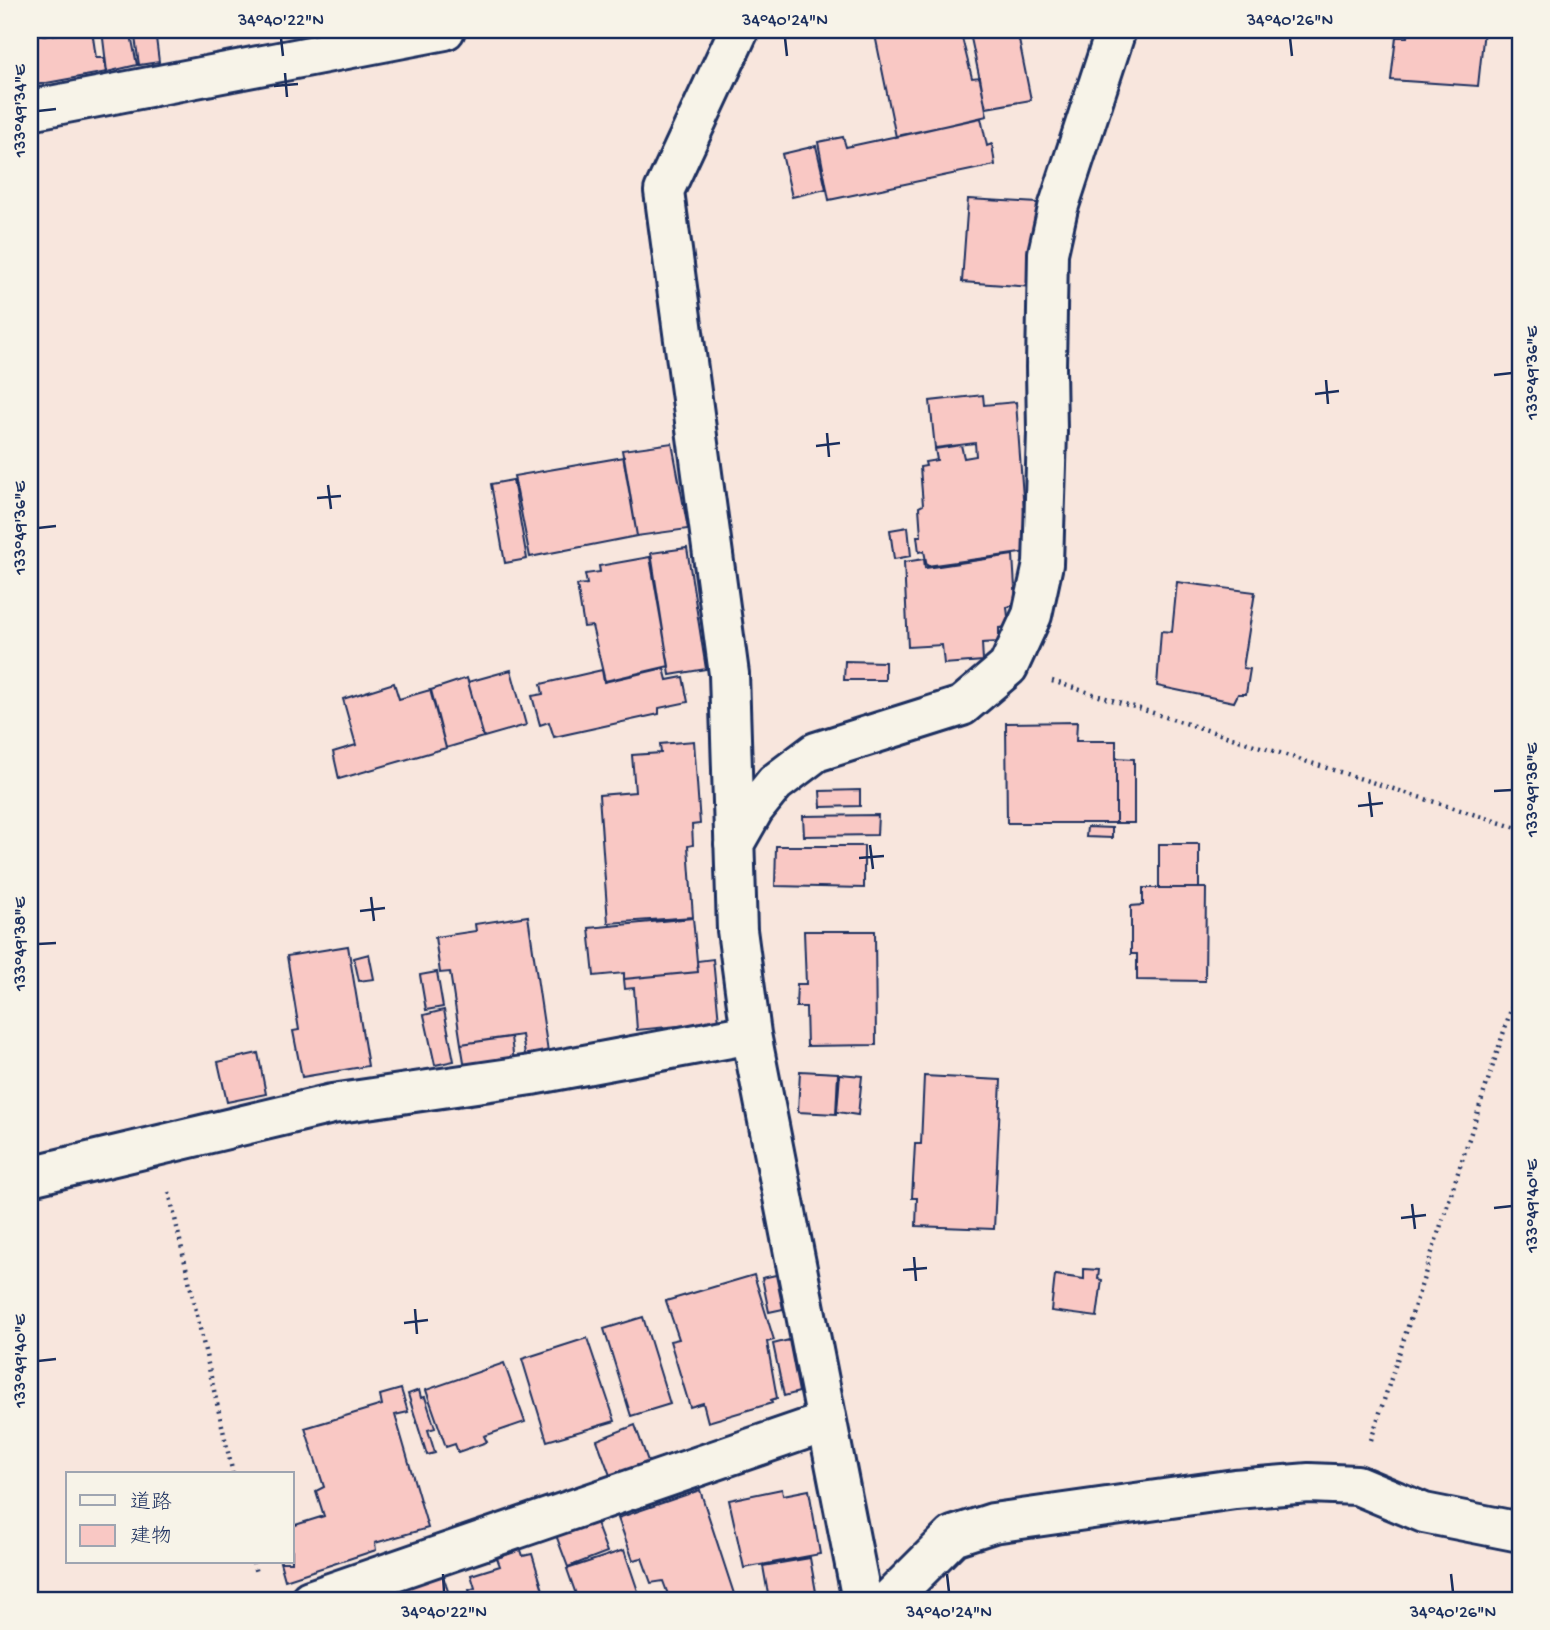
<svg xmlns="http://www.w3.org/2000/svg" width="1550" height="1630" font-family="'Gochi Hand','Klee One',sans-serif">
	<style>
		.building { fill: #f9c8c4; stroke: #1b2f5e; stroke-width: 2 }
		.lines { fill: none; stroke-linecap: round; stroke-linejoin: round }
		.minor-casing { stroke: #1b2f5e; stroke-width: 44 }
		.path { stroke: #1b2f5e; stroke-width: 4.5; stroke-dasharray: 2 5; stroke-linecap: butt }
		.minor { stroke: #f7f3e8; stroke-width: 38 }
		.ticks { fill: none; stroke: #1b2f5e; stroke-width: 2.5 }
		.neatline { fill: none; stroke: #1b2f5e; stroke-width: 2.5 }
		.ticks-label { font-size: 18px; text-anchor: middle; fill: #1b2f5e }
	</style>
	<rect width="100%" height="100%" fill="#f8e6dd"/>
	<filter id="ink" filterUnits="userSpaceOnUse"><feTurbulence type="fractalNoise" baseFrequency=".0143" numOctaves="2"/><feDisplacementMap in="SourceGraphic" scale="14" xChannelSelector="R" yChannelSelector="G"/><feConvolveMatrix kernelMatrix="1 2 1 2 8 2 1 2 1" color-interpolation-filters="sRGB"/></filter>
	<g filter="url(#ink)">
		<path class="building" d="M30 30H42L43 36 92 30 96 58H104L107 72 30 86Z
			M102 30H130L137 65 107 72Z
			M134 30H155L159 62 139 65Z
			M874 30H960L972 78 980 77 987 116 896 137Z
			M960 30H1017L1031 100 986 108 971 38 962 39Z
			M1409 30H1484L1478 86 1391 80 1396 37H1408Z
			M981 118 987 146 992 144 995 165 829 200 818 142 843 137 846 147Z
			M816 146 826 189 792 197 782 154Z
			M968 199 1038 203 1033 287 962 282Z
			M983 395 984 405 1016 402 1027 552 927 566 924 551 919 552 917 536H921L919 507 923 505 920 467 926 466 925 462 937 460 935 449 961 445 964 458 976 456 975 443 935 448 930 401Z
			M672 443 688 529 637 536 622 450Z
			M624 457 637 536 530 557 514 476Z
			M513 480 527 559 505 563 491 484Z
			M908 527 911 556 894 559 890 530Z
			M687 548 706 669 670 675 651 553Z
			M1013 555 1016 605 1007 607 1009 627 999 628V642L982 643 983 661 944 664 942 645 908 647 904 562 924 559 925 568Z
			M650 557 669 666 605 681 592 626 584 627 577 585 587 584 585 574 600 572 599 566Z
			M1177 582 1255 592 1243 668 1250 669 1246 694H1238L1234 702 1157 686 1161 631 1172 632Z
			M845 661 885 662V680H844Z
			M664 668 667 680 683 677 688 702 659 708V714L554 737 549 722 540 725 532 696 543 694 541 684 602 670 604 682Z
			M511 670 526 725 484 737 468 682Z
			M467 678 483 737 446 748 431 690Z
			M394 683 399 699 430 690 446 748 339 779 333 752 356 745 343 699Z
			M1077 722 1076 741H1116V823H1007L1006 723Z
			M694 741 700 824 692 825 693 845 688 846 693 917 608 923 599 795 635 792 632 755 661 753 660 744Z
			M1116 758 1134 759V823H1116Z
			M860 790V806L821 807 820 791Z
			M878 815 877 835 804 836 803 816Z
			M1087 827 1112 828V838L1086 837Z
			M1159 844H1199V888H1159Z
			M776 846H864V888L775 886Z
			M1143 888H1206L1205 981 1137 980V954H1131V906L1143 905Z
			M528 916 548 1052 525 1055 522 1035 461 1044 450 972 440 973 435 937 476 931 475 924Z
			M693 918 698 972 624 979V973L594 976 589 928Z
			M804 931H875L876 1045 807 1046 806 1007H796L797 984H806Z
			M348 946 368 1066 302 1077 293 1031 299 1030 287 956Z
			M369 954 374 979 359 981 354 958Z
			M713 959 719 1022 637 1030 634 988 625 989 624 979 698 972 697 961Z
			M437 972 443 1007 426 1010 420 975Z
			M444 1010 454 1061 435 1065 424 1015Z
			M511 1037 514 1062 465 1068 461 1044Z
			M258 1053 266 1094 227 1102 218 1062Z
			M800 1071 838 1073 836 1114 798 1112Z
			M840 1074 862 1076 858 1115 837 1112Z
			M924 1076 1001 1080 994 1229 916 1226 917 1198H912L915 1144H921Z
			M1084 1269 1099 1270 1098 1279 1102 1280 1097 1317 1051 1311 1055 1275 1084 1279Z
			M754 1275 774 1340 767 1342 777 1398 771 1400 772 1403 708 1422 703 1403 690 1407 670 1341 679 1339 666 1301Z
			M776 1275 783 1309 769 1312 762 1278Z
			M643 1317 670 1404 631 1416 604 1329Z
			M587 1338 615 1421 547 1441 522 1359Z
			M789 1340 799 1392 784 1396 773 1344Z
			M504 1363 525 1422 484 1436 487 1442 458 1452 455 1444 446 1447 426 1390Z
			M401 1389 408 1412 395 1415 428 1528 375 1543 376 1550 285 1580 280 1562H292V1526L324 1516 316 1491 324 1487 305 1428 382 1405 380 1395Z
			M419 1390 421 1398 425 1397 435 1428 428 1430 435 1453 427 1455 408 1394Z
			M635 1425 649 1464 611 1478 597 1440Z
			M782 1489 783 1495 809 1490 820 1554 744 1568 729 1500Z
			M700 1490 736 1600H670L663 1581 651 1583 642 1558 633 1560 618 1518Z
			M595 1520 607 1552 568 1567 556 1535Z
			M521 1550 523 1556 532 1554 546 1600H472L469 1590 475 1588 471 1575 500 1566 497 1558Z
			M624 1550 641 1600H578L567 1569Z
			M810 1558 816 1592 769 1600 763 1566Z
			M442 1573 451 1600H395L392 1591Z"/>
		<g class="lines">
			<g class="minor-casing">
				<path id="minor" d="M739 30 664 191 729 674 737 930 751 1034 862 1600
					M30 110 445 30
					M734 844 754 809 775 783 816 752 962 706 1008 667 1032 615 1043 564 1047 432 1046 367 1048 253 1058 208 1116 30
					M30 1176 332 1104 531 1075 751 1034
					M310 1600 827 1422
					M889 1600 953 1536 993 1523 1235 1489 1309 1483 1357 1485 1424 1513 1520 1532"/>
			</g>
			<path class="path" d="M1052 681 1520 829
				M169 1192 233 1474
				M1371 1440 1520 982
				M253 1562 256 1573"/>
			<use href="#minor" class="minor"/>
		</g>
	</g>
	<path class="ticks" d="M281 38 283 56M785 38 787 56M1290 38 1292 56M285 73 287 97M274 86 298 84M38 111 56 109M1494 375 1512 373M1326 380 1328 404M1315 394 1339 391M827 433 829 457M816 446 840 443M328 485 331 509M317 498 341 496M38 528 56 526M1494 791 1512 790M1369 792 1372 817M1358 806 1383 803M870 845 873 869M859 858 884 856M371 897 374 921M360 911 385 908M38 944 56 943M1412 1204 1415 1229M1494 1208 1512 1206M1401 1218 1426 1215M914 1257 916 1281M903 1270 927 1268M415 1309 417 1334M404 1323 428 1320M38 1361 56 1359M443 1574 444 1592M947 1574 949 1592M1451 1574 1453 1592"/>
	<rect width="1550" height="1630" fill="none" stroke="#f7f3e8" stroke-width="77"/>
	<rect x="66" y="1472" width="228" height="91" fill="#f7f3e8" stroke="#9fa5b1" stroke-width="2"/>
	<rect x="80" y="1495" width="35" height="10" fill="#f7f3e8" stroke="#9fa5b1" stroke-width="2"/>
	<text x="130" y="1508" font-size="21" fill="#1b2f5e">道路</text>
	<rect x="80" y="1525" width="35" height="21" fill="#f9c8c4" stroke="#9fa5b1" stroke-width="2"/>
	<text x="130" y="1542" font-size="21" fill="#1b2f5e">建物</text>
	<rect x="38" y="38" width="1474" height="1554" class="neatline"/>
	<g class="ticks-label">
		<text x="281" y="25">34°40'22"N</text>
		<text x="785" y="25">34°40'24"N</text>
		<text x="1290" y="25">34°40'26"N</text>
		<text transform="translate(19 111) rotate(-90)" y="6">133°49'34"E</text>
		<text transform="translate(1531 373) rotate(-90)" y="6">133°49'36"E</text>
		<text transform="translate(19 528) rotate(-90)" y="6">133°49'36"E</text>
		<text transform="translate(1531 790) rotate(-90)" y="6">133°49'38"E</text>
		<text transform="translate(19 944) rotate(-90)" y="6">133°49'38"E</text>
		<text transform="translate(1531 1206) rotate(-90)" y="6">133°49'40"E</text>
		<text transform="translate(19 1361) rotate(-90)" y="6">133°49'40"E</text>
		<text x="444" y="1617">34°40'22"N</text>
		<text x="949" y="1617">34°40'24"N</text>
		<text x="1453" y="1617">34°40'26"N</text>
	</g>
</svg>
